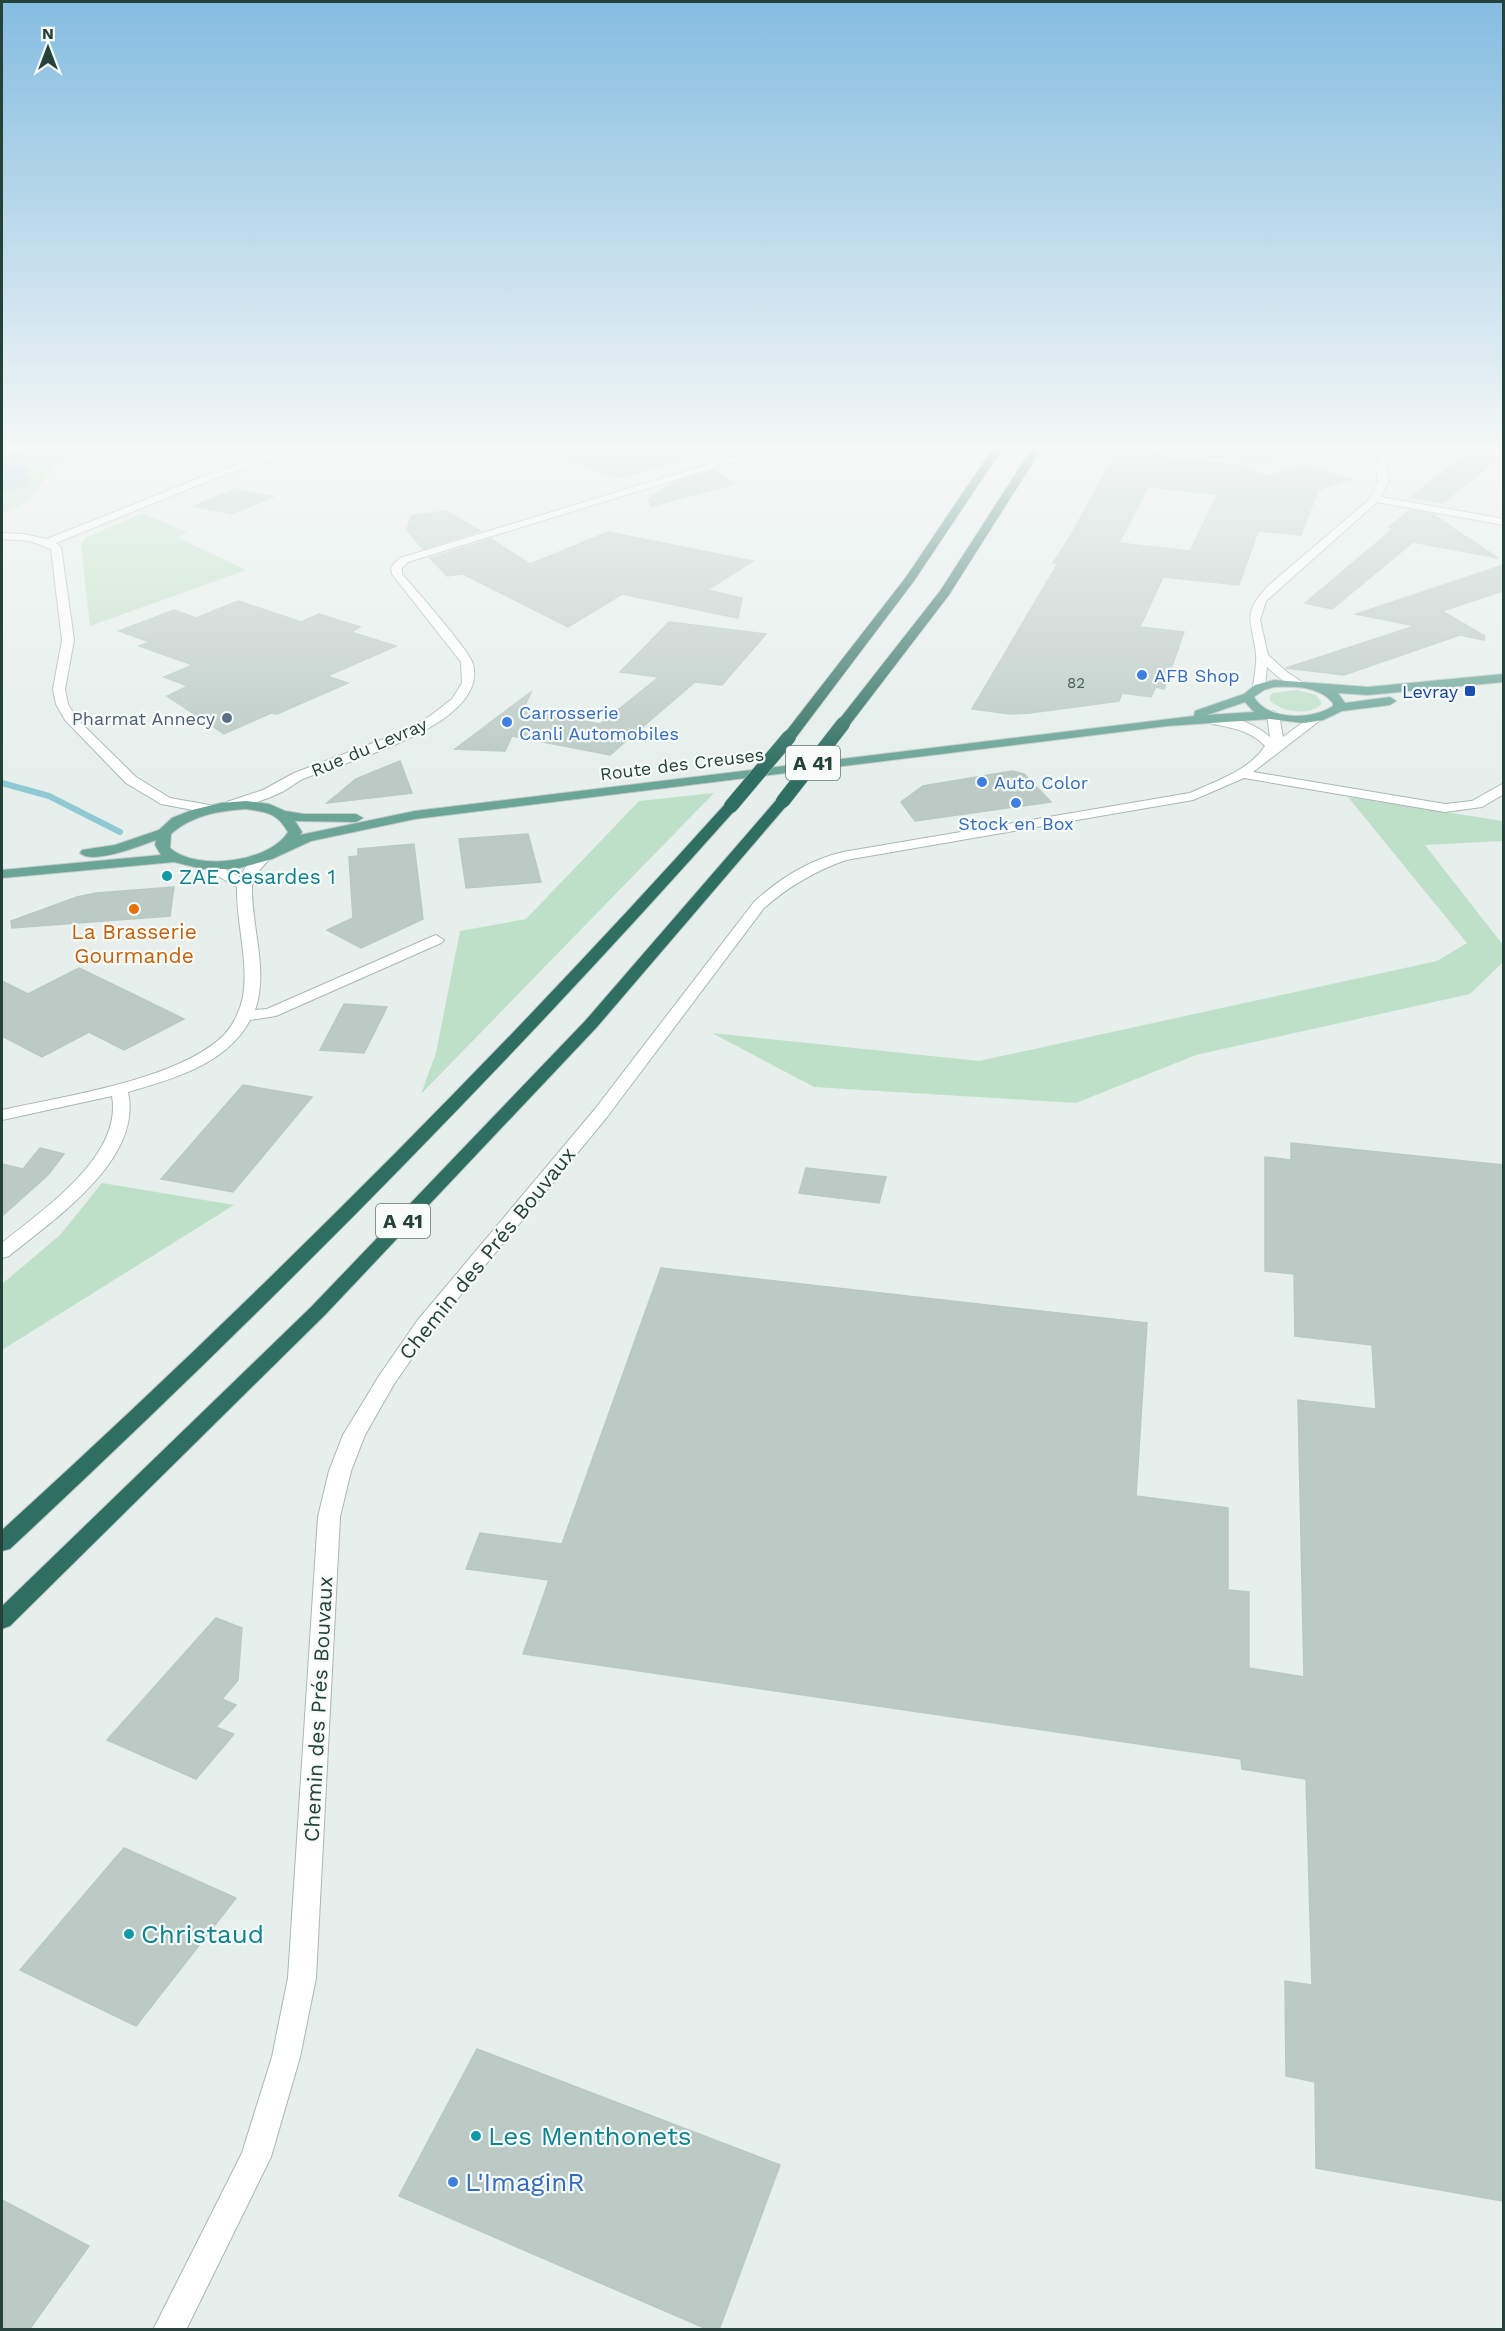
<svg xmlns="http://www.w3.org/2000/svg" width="1505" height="2331" font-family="'Work Sans',sans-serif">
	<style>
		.green { fill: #bfe0c8 }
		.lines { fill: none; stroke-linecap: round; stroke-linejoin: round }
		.stream { stroke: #8ec9d4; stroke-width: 6 }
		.river { fill: #8ec9d4; fill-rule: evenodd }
		.building { fill: #bbcac4; stroke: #b8c9c2; stroke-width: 1.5; fill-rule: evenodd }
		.minor-casing { stroke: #a8b8b2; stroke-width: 2 }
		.major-casing { stroke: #c2cac8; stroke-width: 2 }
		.highway-casing { stroke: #c2cac8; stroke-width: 2 }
		.minor { fill: #fff; fill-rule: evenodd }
		.major { fill: #6aa596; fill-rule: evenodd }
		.highway { fill: #2f6f62; fill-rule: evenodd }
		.highway-bridge-casing { stroke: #c2cac8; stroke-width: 15; stroke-linecap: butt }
		.highway-bridge { stroke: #2f6f62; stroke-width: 14 }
		.shop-dot { fill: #3f7fe0; stroke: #f7fbf9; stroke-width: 2 }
		.transit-dot { fill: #1a4fb4; stroke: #f7fbf9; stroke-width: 2 }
		.service-dot { fill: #5c6f8a; stroke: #f7fbf9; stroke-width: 2 }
		.culture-dot { fill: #0f9aa8; stroke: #f7fbf9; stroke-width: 2 }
		.food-dot { fill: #e8710a; stroke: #f7fbf9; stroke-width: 2 }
		.labels { text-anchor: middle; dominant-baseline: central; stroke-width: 4.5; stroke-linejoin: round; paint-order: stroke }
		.far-number-label { font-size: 15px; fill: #4a645c }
		.far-shop-label { font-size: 18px; fill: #366cbe; stroke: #f7fbf9; text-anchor: start }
		.far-transit-label { font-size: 18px; fill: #164399; stroke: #f7fbf9; text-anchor: end }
		.far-service-label { font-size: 18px; fill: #4e5e75; stroke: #f7fbf9; text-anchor: end }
		.far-street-label { font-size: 18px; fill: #24423a; stroke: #f7fbf9 }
		.shield { fill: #f7fbf9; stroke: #637a73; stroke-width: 1.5 }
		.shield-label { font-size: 20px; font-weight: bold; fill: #24423a }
		.culture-label { font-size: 21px; fill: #0d838f; stroke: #f7fbf9; text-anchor: start }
		.food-label { font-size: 21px; fill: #c56008; stroke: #f7fbf9 }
		.street-label { font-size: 21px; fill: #24423a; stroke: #f7fbf9 }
		.near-culture-label { font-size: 26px; fill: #0d838f; stroke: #f7fbf9; text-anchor: start }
		.near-shop-label { font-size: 26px; fill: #366cbe; stroke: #f7fbf9; text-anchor: start }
	</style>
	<rect width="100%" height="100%" fill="#e6efeb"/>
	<path class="green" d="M2 445H95L58 463 26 503 2 513Z
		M1199 445H1316L1312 449 1263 463 1181 455Z
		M143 513 188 533 176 537 246 570 90 626 81 545 85 538Z
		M1297 690 1316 695 1321 701V705C1307 716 1283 712 1270 701V695L1273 693Z
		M714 793 421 1094 436 1053 460 931 526 919 639 801Z
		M1348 797 1503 821V841L1425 845 1503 945V962L1470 994 1196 1055 1076 1103 814 1087 712 1033 979 1061 1437 961 1467 943Z
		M102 1183 234 1205 2 1350V1284L60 1235Z"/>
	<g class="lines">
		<path class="stream" d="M2 783 49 796 120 832"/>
		<path class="river" d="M2 445H27L23 461 31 480 27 486 2 492Z"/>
	</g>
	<path class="building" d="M535 445H711L712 451 620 478 534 449Z
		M1137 452 1173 456 1171 459 1238 465 1268 476 1305 465 1351 479 1318 490 1301 535 1258 531 1239 585 1163 577 1140 627 1184 632 1164 689 1156 687 1151 697 1122 693 1119 701 1030 713 1010 714 972 709 1058 563H1053L1070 537 1115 454 1135 456ZM1148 487 1218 494 1190 551 1119 543Z
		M1468 454 1497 459 1443 503 1410 497Z
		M714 470 735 484 651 506 648 499 676 482Z
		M235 489 273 497 232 514 194 506Z
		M1410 510 1432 514 1498 558 1413 542 1332 609 1305 603 1393 529 1389 527Z
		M446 511 480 531 423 549 407 530 411 516Z
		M608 532 753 561 707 590 742 598 738 618 622 594 568 627 463 574 447 576 430 558 491 539 530 564Z
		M1503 565V591L1442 611 1485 636 1484 640 1460 635 1344 675 1286 668 1415 626 1356 614Z
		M238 601 301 622 319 614 360 627 351 632 396 646 327 676 348 683 277 714 271 713 224 734 167 696 188 686 164 677 193 665 139 646 150 642 119 631 174 610 196 618Z
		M669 622 766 634 722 685 695 682 610 755 512 736 505 751 455 749 531 692 523 710 600 724 659 677 620 672Z
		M400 761 412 793 327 803 356 779Z
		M1012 771 1024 774 1051 802 915 821 901 802 923 786Z
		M528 834 541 882 466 888 459 839Z
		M414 844 423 919 361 948 327 930 353 918 349 857 358 856V849Z
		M174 887 170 916 12 928 11 921 77 897 96 893Z
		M79 968 112 984 184 1019 124 1050 89 1032 42 1057 2 1036V981L28 994Z
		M344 1004 387 1007 364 1053 320 1050Z
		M243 1085 312 1097 233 1192 161 1179Z
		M1291 1143 1503 1165V2201L1316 2168 1315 2082 1286 2076 1285 1981 1312 1985 1306 1779 1242 1769 1241 1759 523 1654 549 1580 466 1569 480 1533 562 1544 661 1268 1147 1323 1136 1496 1228 1508V1590L1249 1592V1668L1304 1677 1298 1400 1376 1409 1372 1345 1295 1336 1294 1274 1265 1271V1157L1291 1160Z
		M40 1148 64 1154 48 1175 2 1216V1164L23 1169Z
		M806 1168 886 1177 879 1203 799 1193Z
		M216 1618 242 1628 238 1680 222 1699 236 1705 216 1727 234 1734 196 1779 107 1740Z
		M124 1848 236 1898 136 2026 20 1970Z
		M477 2049 780 2165 719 2330H709L399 2196Z
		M2 2200 89 2246 29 2330H2Z"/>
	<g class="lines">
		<g class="minor-casing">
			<path id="minor" d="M299 445H314L213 479 56 543 61 547 74 640 65 689 68 704 76 718 136 777 170 798 209 805 216 809 209 813 161 804 126 783 65 720 56 704 53 689 62 640 51 549 30 541 2 539V533L23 534 47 539 207 475Z
				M772 445H788L408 562 402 568V574C414 588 470 651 473 664 489 726 345 761 303 779 296 782 291 787 284 791 268 799 249 805 232 809L225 805 227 802 263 790 294 773 402 732 430 716 452 699 462 683 461 662 392 574 391 567 400 558Z
				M1340 445 1374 447 1396 445 1391 448 1386 464 1388 482 1381 497 1504 519V525L1377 502 1266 601 1260 620 1268 655 1287 672 1305 684 1303 687C1290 689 1277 676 1267 667L1265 687 1263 690H1255L1253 687C1254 677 1257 665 1256 654 1252 620 1241 615 1268 586L1371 498 1378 482 1376 464 1380 451 1374 453Z
				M1457 445 1504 446V452L1462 448Z
				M1273 711 1279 715 1283 737 1313 715H1321L1323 718 1253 772 1445 804 1472 801 1504 783V794L1482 807 1445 812 1244 778 1193 800 846 860C815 871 789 886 764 908L607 1117 431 1331 394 1384 365 1435 351 1471 340 1517 316 1978 300 2057 271 2157 186 2330H153L242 2153 272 2057 288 1978 318 1517 329 1471 343 1435 379 1376 417 1321 595 1109 754 902C779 879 809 860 843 852L1190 793C1215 781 1249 771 1265 746 1249 729 1230 728 1209 723L1207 720 1209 717C1228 713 1256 724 1270 737L1267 715Z
				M264 853 271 857 256 874 252 886C251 927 269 971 255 1010L267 1009 431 937 436 935 444 940 441 943 276 1016 250 1020C227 1064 173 1079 128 1092 143 1160 54 1219 9 1256L2 1258V1243C42 1210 123 1157 112 1096L2 1120V1110C64 1096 180 1080 225 1034 234 1024 240 1010 243 997 249 960 236 923 237 887L199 865 206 861 211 862 240 877C245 867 253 855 264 853Z"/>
		</g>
		<g class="major-casing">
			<path id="major" d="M1504 674V682L1368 695 1338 693 1345 703 1390 697 1396 701 1390 705 1342 711 1323 720 1304 723 1270 719 1167 726 415 819 311 841 272 859 236 869H203L174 862 2 878V870L161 855 155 845 156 840C140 846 92 865 80 853L82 850 115 845 159 830 172 818 192 810 221 803 246 801 269 804 285 811 304 814H356L363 818 356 822 295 821 302 832 300 835 415 811 1194 716 1195 711 1244 694 1255 685 1274 680 1368 687ZM1274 687C1294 686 1319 686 1333 703V706C1312 720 1268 721 1254 697L1264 690ZM1245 702 1254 712 1207 715ZM246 809C267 812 277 813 288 832 270 862 197 872 170 848L171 834C193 815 218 811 246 809Z"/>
		</g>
		<g class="highway-casing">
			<path id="highway" d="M995 445H1005L914 581 794 740H784L783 737 784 734 906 577Z
				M1034 445H1044L949 595 848 727H838L837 724 838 721 940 591Z
				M783 797 790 801 788 804 597 1027 325 1315 10 1626 2 1629V1606L311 1307 585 1021 778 798Z
				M731 802 738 806 736 809C506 1068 263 1313 10 1549L2 1551V1530C255 1299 497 1058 726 803Z"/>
		</g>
		<use href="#minor" class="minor"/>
		<use href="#major" class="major"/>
		<use href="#highway" class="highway"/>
		<g class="highway-bridge-casing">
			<path id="highway-bridge" d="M783 801 843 724
				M731 806 789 737"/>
		</g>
		<use href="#highway-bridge" class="highway-bridge"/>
	</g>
	<linearGradient id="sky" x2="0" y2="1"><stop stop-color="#84bce0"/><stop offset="0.58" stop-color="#f4f8f6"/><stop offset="1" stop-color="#f4f8f6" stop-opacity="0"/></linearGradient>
	<rect width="1505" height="772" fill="url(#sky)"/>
	<g class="shop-dot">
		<circle cx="1142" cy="675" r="6"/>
		<circle cx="507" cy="722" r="6"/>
		<circle cx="982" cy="782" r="6"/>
		<circle cx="1016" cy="803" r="6"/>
		<circle cx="453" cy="2182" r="6"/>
	</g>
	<rect class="transit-dot" x="1464" y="685" width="12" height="12" rx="3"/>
	<circle class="service-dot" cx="227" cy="718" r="6"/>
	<g class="culture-dot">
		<circle cx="167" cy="876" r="6"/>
		<circle cx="129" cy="1934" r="6"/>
		<circle cx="476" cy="2136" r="6"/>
	</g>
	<circle class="food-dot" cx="134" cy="909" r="6"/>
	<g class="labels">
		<g class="far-number-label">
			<text x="1076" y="683">82</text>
		</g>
		<g class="far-shop-label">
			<text x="1154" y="675">AFB Shop</text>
			<text x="519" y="712">Carrosserie<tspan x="519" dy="21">Canli Automobiles</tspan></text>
			<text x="994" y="782">Auto Color</text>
			<text x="1016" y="823" text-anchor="middle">Stock en Box</text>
		</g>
		<g class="far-transit-label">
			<text x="1458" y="691">Levray</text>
		</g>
		<g class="far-service-label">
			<text x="215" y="718">Pharmat Annecy</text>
		</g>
		<g class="far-street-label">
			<text transform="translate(369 747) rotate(-23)">Rue du Levray</text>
			<text transform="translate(682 764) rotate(-7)">Route des Creuses</text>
		</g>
		<g class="shield">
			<rect x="786" y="746" width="54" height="34" rx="4.5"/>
			<rect x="376" y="1204" width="54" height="34" rx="4.5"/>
		</g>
		<g class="shield-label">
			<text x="813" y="763">A 41</text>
			<text x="403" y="1221">A 41</text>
		</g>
		<g class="culture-label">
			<text x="179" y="876">ZAE Cesardes 1</text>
		</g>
		<g class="food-label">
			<text x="134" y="931">La Brasserie<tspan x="134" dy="24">Gourmande</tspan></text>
		</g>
		<g class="street-label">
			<text transform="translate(487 1253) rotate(-51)">Chemin des Prés Bouvaux</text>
			<text transform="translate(318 1709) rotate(-87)">Chemin des Prés Bouvaux</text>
		</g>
		<g class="near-culture-label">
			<text x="141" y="1934">Christaud</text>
			<text x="488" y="2136">Les Menthonets</text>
		</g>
		<g class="near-shop-label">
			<text x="465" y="2182">L'ImaginR</text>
		</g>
	</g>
	<rect width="1505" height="2331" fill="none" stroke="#24423a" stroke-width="6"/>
	<g transform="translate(48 48)" stroke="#f7fbf9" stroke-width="4.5" paint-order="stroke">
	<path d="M0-4.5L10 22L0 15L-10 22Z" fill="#24423a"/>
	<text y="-9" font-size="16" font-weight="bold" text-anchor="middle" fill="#24423a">N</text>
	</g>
</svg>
